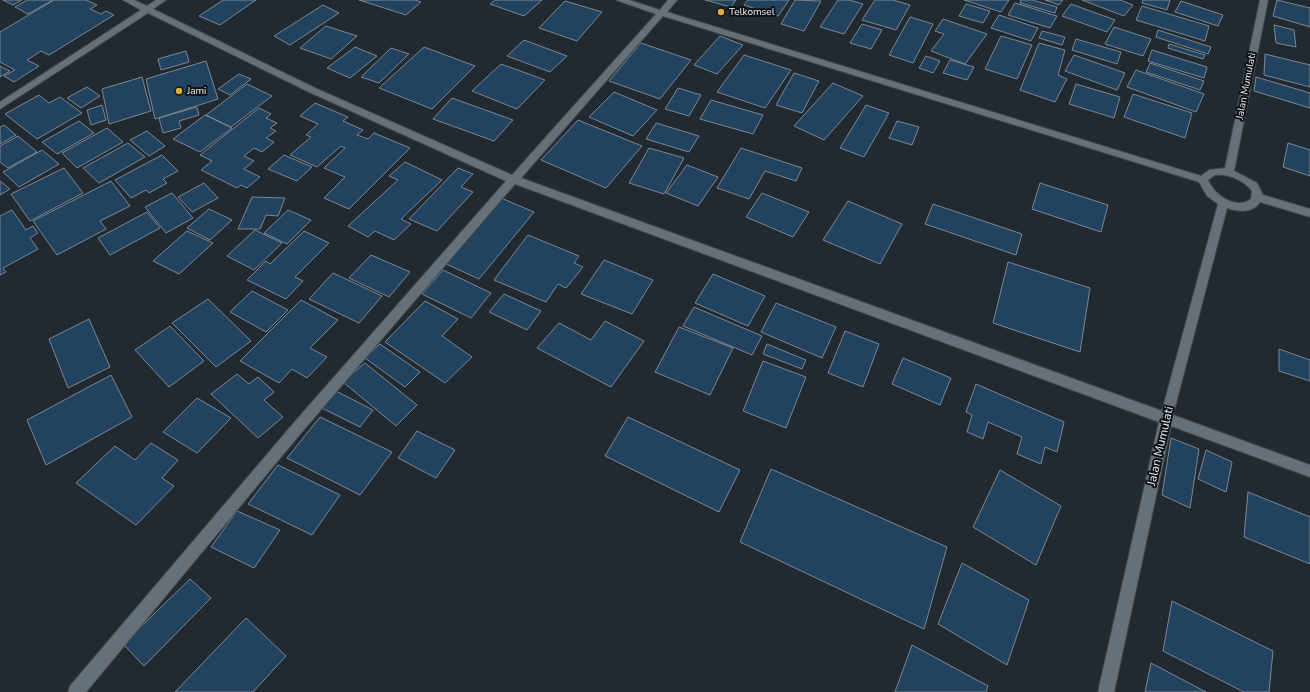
<svg xmlns="http://www.w3.org/2000/svg" width="1310" height="692" font-family="'Nunito Sans',sans-serif">
	<style>
		.building { fill: #22435f; stroke: #7d8791 }
		.lines { fill: none; stroke-linecap: round; stroke-linejoin: round }
		.minor-casing { stroke: #40484f; stroke-width: 2 }
		.minor { fill: #667079; fill-rule: evenodd }
		.poi-dot { fill: #e2af34; stroke: #0e1115; stroke-width: 1.5 }
		.labels { text-anchor: middle; dominant-baseline: central; stroke-width: 4; stroke-linejoin: round; paint-order: stroke }
		.far-poi-label { font-size: 10px; fill: #edf2f8; stroke: #0e1115; text-anchor: start }
		.far-street-label { font-size: 10px; fill: #edf2f8; stroke: #0e1115 }
		.street-label { font-size: 12px; fill: #edf2f8; stroke: #0e1115 }
	</style>
	<rect width="100%" height="100%" fill="#212931"/>
	<path class="building" d="M3 0H22L13 5Z
		M27 0H53L28 14 15 7Z
		M54 0H86L97 5 90 9 101 14 106 11 114 15 49 55 41 51 27 60 39 66 14 82 4 76 15 70 0 62V32Z
		M223 0H256L220 25 199 16Z
		M359 0H415L421 2 406 15Z
		M495 0H542L524 16 490 4Z
		M705 0H736L731 7Z
		M748 0H789L778 16 744 5Z
		M795 0 821 1 804 31 781 24Z
		M838 0H849L863 4 844 34 820 27Z
		M875 0H893L910 5 896 30 862 20Z
		M964 0H1009L1001 12Z
		M1021 0H1032L1057 7 1055 13 1020 3Z
		M1045 0H1063L1059 5Z
		M1082 0H1120L1133 5 1124 16Z
		M1143 0H1170L1167 10 1142 3Z
		M1277 0 1310 8V27L1273 16Z
		M565 1 602 12 577 41 539 28Z
		M1181 1 1223 15 1218 26 1175 12Z
		M1015 3 1057 16 1050 28 1008 15Z
		M966 4 990 11 983 23 959 16Z
		M1071 4 1115 20 1107 32 1062 16Z
		M323 5 339 13 290 45 274 36Z
		M1142 6 1209 26 1205 41 1136 20Z
		M999 15 1038 28 1031 41 991 28Z
		M910 17 933 24 913 63 889 55Z
		M943 19 987 34 965 64 931 51 944 34 935 31Z
		M862 24 882 30 871 49 850 43Z
		M1274 25 1294 30 1296 47 1276 43Z
		M326 26 357 36 331 59 300 48Z
		M1114 27 1151 39 1143 56 1105 44Z
		M1158 30 1211 47 1208 54 1156 37Z
		M1042 31 1065 37 1062 45 1039 38Z
		M720 36 743 45 717 74 694 65Z
		M1001 36 1032 45 1017 79 985 69Z
		M1076 39 1121 52 1117 64 1072 50Z
		M524 40 567 56 550 72 507 56Z
		M641 43 691 60 660 99 609 81Z
		M1039 43 1065 50 1058 75 1067 79 1055 102 1020 90Z
		M1169 44 1205 55 1203 59 1168 48Z
		M355 47 377 56 350 78 327 68Z
		M424 47 475 66 432 109 379 88Z
		M391 48 409 54 379 83 361 77Z
		M1152 50 1207 67 1204 78 1148 61Z
		M186 51 189 62 161 70 158 59Z
		M1265 54 1310 65V87L1264 75Z
		M744 55 791 70 765 108 717 92Z
		M1074 55 1125 73 1117 90 1065 71Z
		M926 56 940 61 933 73 919 68Z
		M950 60 974 67 967 80 943 73Z
		M206 61 218 99 155 119 146 79Z
		M1150 63 1204 81 1200 90 1146 72Z
		M501 64 545 80 517 109 472 91Z
		M0 66 10 71 0 77Z
		M1136 70 1204 94 1196 112 1127 87Z
		M794 73 819 81 802 113 776 105Z
		M239 74 251 79 230 95 218 89Z
		M142 77 151 111 109 124 102 89Z
		M1256 77 1310 93V108L1254 91Z
		M833 83 863 96 824 140 794 126Z
		M247 84 272 96 231 127 206 115Z
		M1076 84 1120 97 1114 118 1069 104Z
		M87 87 100 96 81 108 67 98Z
		M678 88 701 95 689 116 665 109Z
		M614 92 657 110 633 136 589 117Z
		M1133 94 1192 113 1185 138 1124 117Z
		M39 95 49 103 60 97 82 113 37 139 5 114Z
		M452 98 513 120 494 141 433 119Z
		M711 100 763 115 753 134 700 119Z
		M315 103 348 117 343 121 363 130 357 135 368 139 374 133 410 148 349 209 324 198 345 177 324 168 345 148 341 146 317 167 290 155 311 137 306 135 318 124 300 116Z
		M102 105 106 120 91 125 87 110Z
		M866 105 889 113 864 157 840 148Z
		M197 107 199 115 179 121 181 128 163 133 159 118Z
		M259 108 271 114 266 118 277 123 270 128 276 131 266 138 274 142 262 152 254 148 244 156 254 161 244 169 260 177 247 188 241 185 237 188 201 170 212 161 200 155Z
		M205 115 232 128 200 152 173 139Z
		M578 120 642 146 606 188 541 160Z
		M79 121 94 133 57 154 42 142Z
		M897 121 919 127 912 145 889 138Z
		M656 123 699 136 689 152 646 139Z
		M4 125 16 135 0 144V127Z
		M107 128 123 142 77 168 62 153Z
		M147 131 165 146 149 156 130 140Z
		M18 136 37 152 8 168 0 162V146Z
		M128 143 145 157 99 183 83 168Z
		M1288 143 1310 150V176L1283 167Z
		M649 148 684 158 664 194 629 183Z
		M741 148 802 168 796 181 765 171 749 199 717 188Z
		M42 150 59 164 19 187 3 172Z
		M162 155 178 171 163 179 167 183 149 193 146 190 131 198 115 180Z
		M284 155 312 167 297 181 268 169Z
		M405 162 442 180 401 219 411 224 394 240 375 231 368 237 348 226 398 180 389 176Z
		M687 165 718 177 698 206 666 193Z
		M64 168 83 193 30 221 11 194Z
		M458 168 473 174 461 187 473 192 437 231 409 219Z
		M0 181 10 189 0 195Z
		M111 181 130 206 100 221 106 229 57 255 33 221Z
		M204 183 218 198 192 212 178 197Z
		M1040 183 1108 205 1101 232 1032 209Z
		M172 193 193 218 166 233 145 207Z
		M762 193 809 212 793 237 746 217Z
		M252 197 285 198 278 216 266 215 260 229H238Z
		M501 198 534 212 479 279 444 263Z
		M848 201 902 224 880 264 823 240Z
		M933 204 1022 234 1016 255 925 224Z
		M209 209 232 220 210 240 187 228Z
		M12 210 26 230 33 226 38 233 30 238 38 249 3 268 6 272 0 275V216Z
		M288 210 311 220 287 244 264 233Z
		M147 212 160 228 110 255 98 238Z
		M255 230 282 243 254 270 227 256Z
		M187 231 213 243 179 274 153 261Z
		M304 231 329 243 295 277 303 281 286 299 247 280 266 261 270 264Z
		M528 235 579 256 574 263 583 267 566 288 558 284 546 302 494 280Z
		M371 255 410 272 389 297 349 278Z
		M604 260 653 280 632 314 581 294Z
		M1008 262 1090 288 1080 352 993 323Z
		M443 270 491 293 471 318 422 294Z
		M333 273 382 296 359 323 309 299Z
		M713 274 765 296 748 326 695 303Z
		M252 291 288 310 266 332 230 312Z
		M504 294 541 311 527 330 489 312Z
		M208 299 251 341 216 367 172 323Z
		M301 300 338 320 310 348 327 357 307 378 292 369 279 383 240 361Z
		M425 301 458 319 442 336 472 357 445 383 385 342Z
		M776 303 836 327 822 358 761 332Z
		M694 307 762 336 752 355 683 326Z
		M89 319 110 367 68 388 49 339Z
		M605 321 644 341 611 387 537 348 559 323 591 340Z
		M170 326 204 361 169 387 135 350Z
		M679 327 733 348 710 395 655 372Z
		M845 331 879 344 863 387 828 373Z
		M380 344 420 372 405 387 365 358Z
		M767 344 806 360 802 369 763 354Z
		M1279 349 1310 360V381L1279 371Z
		M903 358 951 378 940 405 892 384Z
		M763 361 806 377 786 428 743 411Z
		M365 363 417 405 396 426 343 382Z
		M237 374 249 384 258 377 274 392 264 400 283 417 258 438 211 394Z
		M111 375 132 417 46 465 27 420Z
		M976 384 1064 422 1057 452 1045 447 1041 464 1017 454 1022 437 988 422 983 439 967 432 972 415 966 412Z
		M334 390 373 410 360 427 320 407Z
		M197 398 231 418 197 453 163 432Z
		M320 417 392 452 360 495 287 458Z
		M628 417 740 470 719 512 605 456Z
		M417 431 455 450 436 478 398 458Z
		M1171 438 1199 449 1190 508 1162 495Z
		M151 443 178 460 162 478 174 486 136 525 76 483 115 446 135 460Z
		M1206 450 1232 462 1226 492 1198 479Z
		M278 465 340 495 312 535 248 504Z
		M771 469 947 547 924 629 740 542Z
		M1000 470 1061 506 1036 565 973 527Z
		M1248 492 1310 517V564L1244 537Z
		M237 511 280 530 254 568 211 547Z
		M962 563 1029 600 1007 665 938 624Z
		M190 579 211 598 144 666 123 644Z
		M1172 601 1273 651 1269 692H1244L1163 651Z
		M246 618 286 656 253 692H175Z
		M912 645 988 686 986 692H895Z
		M1151 663 1206 692H1145Z"/>
	<g class="lines">
		<g class="minor-casing">
			<path id="minor" d="M123 0H134L147 6 156 0H166L153 9 315 88 512 175 656 14 616 0H629L660 10 668 0H677L667 12 1201 176 1209 170 1225 168 1260 0H1268L1234 171 1257 183 1263 195 1310 209V217L1260 202C1254 213 1238 212 1227 208L1173 415 1310 465V477L1171 426 1114 692H1098L1159 422 515 184 301 433 86 692H68L70 686 292 425 506 181 309 92 148 13 0 109V102L141 10ZM663 16 1199 182 1207 196 1218 204 1162 411 521 178ZM1215 175C1228 173 1245 181 1252 191L1251 199C1236 210 1215 196 1208 180Z"/>
		</g>
		<use href="#minor" class="minor"/>
	</g>
	<g class="poi-dot">
		<circle cx="721" cy="12" r="4"/>
		<circle cx="179" cy="91" r="4"/>
	</g>
	<g class="labels">
		<g class="far-poi-label">
			<text x="729" y="12">Telkomsel</text>
			<text x="187" y="91">Jami</text>
		</g>
		<g class="far-street-label">
			<text transform="translate(1246 86) rotate(-79)">Jalan Mumulati</text>
		</g>
		<g class="street-label">
			<text transform="translate(1160 446) rotate(-77)">Jalan Mumulati</text>
		</g>
	</g>
</svg>
